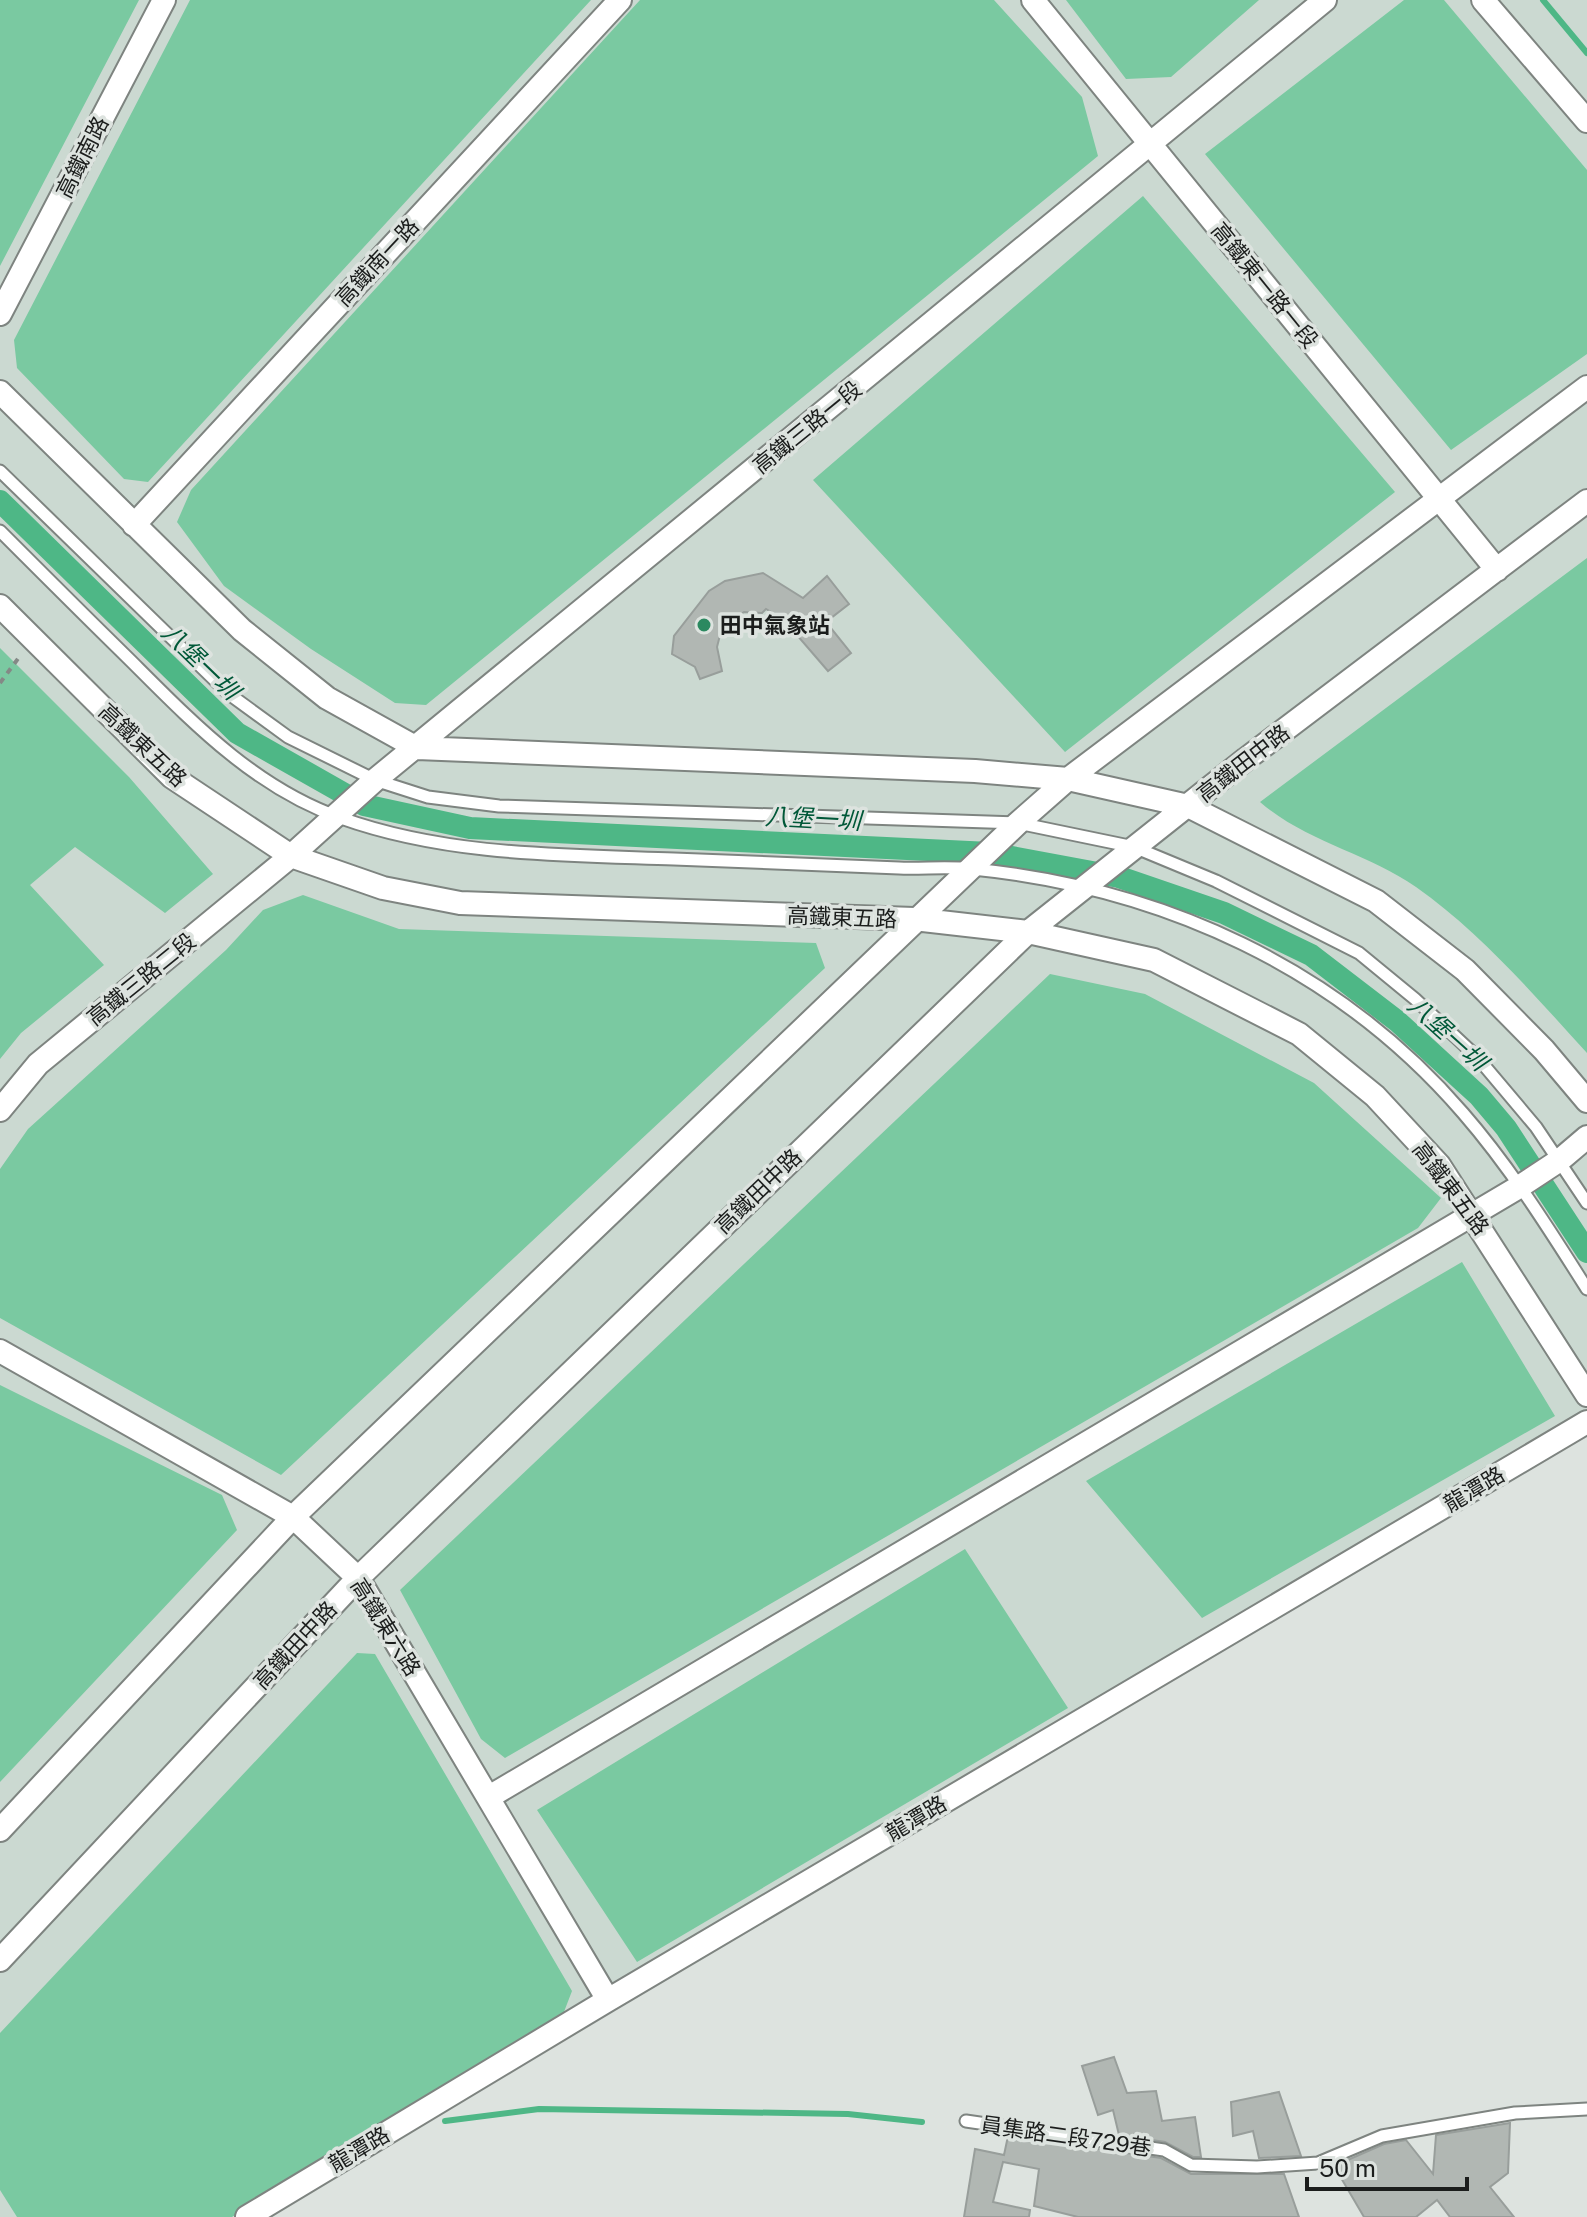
<svg xmlns="http://www.w3.org/2000/svg" width="1587" height="2217" font-family="'Public Sans','Noto Sans TC',sans-serif">
	<style>
		.built { fill: #cbd9d1 }
		.green { fill: #7ac9a1 }
		.lines { fill: none; stroke-linecap: round; stroke-linejoin: round }
		.stream { stroke: #4eb786; stroke-width: 6 }
		.canal { stroke: #4eb786; stroke-width: 22 }
		.building { fill: #b1b7b3; stroke: #989e9b; stroke-width: 2 }
		.service-casing { stroke: #7e8480; stroke-width: 15 }
		.minor-casing { stroke: #7e8480; stroke-width: 26 }
		.path { stroke: #848986; stroke-width: 4; stroke-dasharray: 6 6; stroke-linecap: butt }
		.service { stroke: #fff; stroke-width: 11 }
		.minor { stroke: #fff; stroke-width: 22 }
		.poi-dot { fill: #2b8960; stroke: #dde3df; stroke-width: 3 }
		.labels { text-anchor: middle; dominant-baseline: central; stroke-width: 7; stroke-linejoin: round; paint-order: stroke }
		.street-label { font-size: 22px; fill: #1b1d1c; stroke: #dde3df }
		.poi-label { font-size: 22px; font-weight: bold; fill: #1b1d1c; stroke: #dde3df; text-anchor: start }
		.water-label { font-size: 24px; font-style: italic; fill: #005838; stroke: #dde3df }
	</style>
	<rect width="100%" height="100%" fill="#dde3df"/>
	<path class="built" d="M0 0H1587V1416L221 2217H0Z"/>
	<path class="green" d="M0 0H139L0 266Z
		M190 0H591L148 482 124 479 17 368 14 340Z
		M640 0H994L1082 97 1098 156 426 705 395 703 311 649 224 586 177 522 191 490Z
		M1066 0H1259L1171 77 1126 79Z
		M1404 0H1444L1587 170V354L1451 450 1205 154Z
		M1143 196 1395 492 1065 752 813 480Z
		M1587 558V1053C1535 996 1480 932 1416 887 1367 853 1306 842 1260 802Z
		M0 648 129 777 213 874 165 913 75 847 30 885 104 965 21 1033 0 1059Z
		M303 895 399 929 816 943 825 968 281 1475 0 1318V1169L28 1129 226 950 263 910Z
		M1050 974 1145 994 1314 1083 1441 1198 1418 1228 505 1758 481 1739 400 1590Z
		M1462 1262 1555 1416 1202 1618 1086 1481Z
		M0 1385 222 1495 237 1530 0 1782Z
		M965 1549 1068 1708 637 1962 537 1810Z
		M357 1653 375 1654 572 1991 562 2017 232 2217H17L0 2190V2033Z"/>
	<g class="lines">
		<path class="stream" d="M1543 0 1587 53
			M445 2121 539 2109 848 2114 922 2122"/>
		<path class="canal" d="M0 501 237 733 364 805 470 828 990 853 1119 877 1224 913 1311 955 1397 1021 1479 1096 1506 1128 1587 1252"/>
	</g>
	<path class="building" d="M763 573 803 598 827 576 849 604 826 622 851 653 828 671 784 620 766 609 762 613 744 612 722 627 717 647 722 671 700 679 695 667 672 654 674 636 709 591 725 581Z
		M1114 2057 1127 2093 1156 2091 1162 2121 1195 2117 1201 2157H1193L1165 2142 1119 2135 1113 2110 1098 2115 1082 2066Z
		M1279 2092 1301 2156 1259 2158 1253 2131 1233 2136 1231 2102Z
		M1510 2123 1508 2173 1490 2187 1514 2217H1450L1437 2200 1416 2217H1364L1334 2166 1384 2144 1406 2140 1433 2174 1436 2135Z
		M1008 2136 1161 2158 1191 2174H1284L1299 2217H1078L1034 2206 1039 2169 1003 2162 993 2202 1030 2210 1029 2217H964L975 2149 1004 2155Z"/>
	<g class="lines">
		<g class="service-casing">
			<path id="service" d="M0 471 229 694 288 737 375 780 428 797 499 806 1018 823 1134 847 1216 881 1359 953 1415 999 1477 1057 1536 1127 1587 1203
				M0 531C44 575 88 619 133 663 195 725 256 788 341 818 447 856 563 855 674 859 749 862 824 865 899 868 923 869 949 866 973 869 1163 888 1338 968 1463 1113 1510 1167 1549 1229 1587 1289
				M966 2121 1164 2150 1191 2165 1257 2167 1318 2163 1382 2136 1515 2113 1587 2109"/>
		</g>
		<g class="minor-casing">
			<path id="minor" d="M1033 0 1497 570
				M1483 0 1587 121
				M0 314 164 0
				M0 392 242 630 327 698 417 748 975 771 1068 779 1188 806 1376 901 1465 970 1544 1050 1587 1101
				M134 525 620 0
				M0 606 172 777 291 856 383 888 460 903 914 919 1028 932 1154 960 1299 1034 1375 1096 1439 1165 1587 1395
				M0 1110 38 1064 291 856 375 780 1325 0
				M0 1351 293 1517 358 1578 608 2000
				M489 1797 1519 1187 1560 1160 1587 1137
				M0 1830 293 1517 1018 823 1068 779 1587 387
				M0 1960 358 1578 1028 932 1246 759 1587 501
				M247 2217 608 2000 1587 1422"/>
		</g>
		<path class="path" d="M0 683 20 656"/>
		<use href="#service" class="service"/>
		<use href="#minor" class="minor"/>
	</g>
	<circle class="poi-dot" cx="704" cy="625" r="8"/>
	<g class="labels">
		<g class="street-label">
			<text transform="translate(82 157) rotate(-63)">高鐵南路</text>
			<text transform="translate(377 262) rotate(-47)">高鐵南一路</text>
			<text transform="translate(1265 285) rotate(51)">高鐵東一路一段</text>
			<text transform="translate(807 427) rotate(-39)">高鐵三路一段</text>
			<text transform="translate(143 745) rotate(43)">高鐵東五路</text>
			<text transform="translate(1243 763) rotate(-38)">高鐵田中路</text>
			<text transform="translate(842 917) rotate(2)">高鐵東五路</text>
			<text transform="translate(141 979) rotate(-39)">高鐵三路二段</text>
			<text transform="translate(1451 1188) rotate(53)">高鐵東五路</text>
			<text transform="translate(758 1191) rotate(-44)">高鐵田中路</text>
			<text transform="translate(1474 1489) rotate(-31)">龍潭路</text>
			<text transform="translate(386 1627) rotate(58)">高鐵東六路</text>
			<text transform="translate(295 1645) rotate(-47)">高鐵田中路</text>
			<text transform="translate(916 1818) rotate(-31)">龍潭路</text>
			<text transform="translate(1066 2136) rotate(8)">員集路二段729巷</text>
			<text transform="translate(359 2149) rotate(-31)">龍潭路</text>
		</g>
		<g class="poi-label">
			<text x="720" y="625">田中氣象站</text>
		</g>
		<g class="water-label">
			<text transform="translate(201 661) rotate(44)">八堡一圳</text>
			<text transform="translate(813 818) rotate(3)">八堡一圳</text>
			<text transform="translate(1448 1033) rotate(42)">八堡一圳</text>
		</g>
	</g>
	<path d="M1307 2177v12h160v-12" fill="none" stroke="#1b1d1c" stroke-width="4"/>
	<text x="1319" y="2177" font-size="24" fill="#1b1d1c" stroke="#dde3df" stroke-width="6" paint-order="stroke">50 m</text>
</svg>
